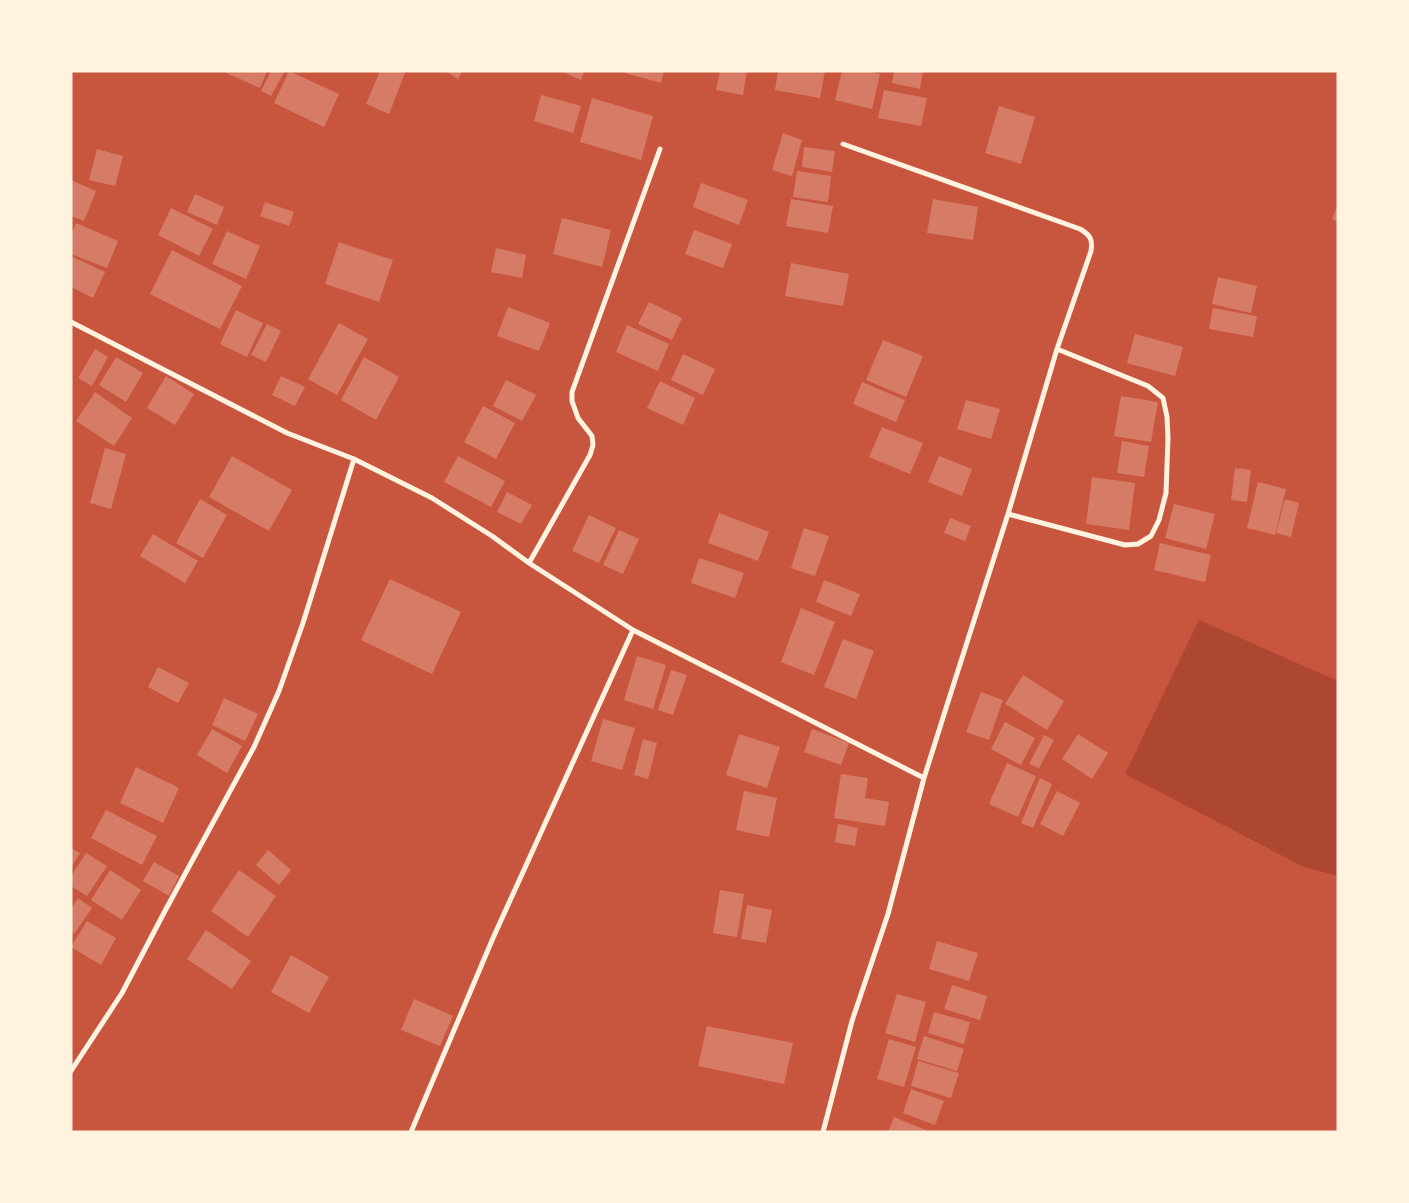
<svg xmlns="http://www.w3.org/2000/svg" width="1409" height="1203" font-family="Raleway,sans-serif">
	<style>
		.green { fill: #ae4732 }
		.building { fill: #d67c66 }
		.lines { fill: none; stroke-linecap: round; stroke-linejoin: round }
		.minor { stroke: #fff3e0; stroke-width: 5 }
	</style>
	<rect width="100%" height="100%" fill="#c8553d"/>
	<path class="green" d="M1199 620 1338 681V876L1304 867 1125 774Z"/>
	<path class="building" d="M222 71H267L260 88Z
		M271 71H285L271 96 261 91Z
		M289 71 339 94 324 127 274 103Z
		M380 71H401L405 73 389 114 366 104Z
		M445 71H462L458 79Z
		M561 71H584L581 80Z
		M626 71H664L661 83 625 73Z
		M720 71H747L743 95 716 90Z
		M778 71H825L820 98 775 90Z
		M842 71H868L880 74 872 109 835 100Z
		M894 71H923L920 89 892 83Z
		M884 90 927 98 921 126 878 118Z
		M541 95 581 106 573 133 534 121Z
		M592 98 653 116 641 160 580 142Z
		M999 106 1035 117 1021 164 985 153Z
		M783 133 802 140 792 176 772 170Z
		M804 147 835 151 832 172 802 167Z
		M97 149 123 156 115 186 89 180Z
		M797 171 831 176 828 202 793 197Z
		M71 180 96 191 84 221 71 216Z
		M701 183 748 200 739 225 693 207Z
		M195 194 224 207 217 225 187 212Z
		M791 199 833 206 828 233 786 226Z
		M933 199 978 207 973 240 927 233Z
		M265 202 294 212 289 226 260 216Z
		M1338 204V222L1332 219Z
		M171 208 213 229 199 256 158 235Z
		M562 218 611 230 602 267 553 254Z
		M76 223 118 241 107 268 71 254V235Z
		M694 230 732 244 723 268 685 254Z
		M227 231 260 246 246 279 212 264Z
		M339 242 393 260 379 302 325 284Z
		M496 248 526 255 522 278 491 272Z
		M172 250 242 286 220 329 150 294Z
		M71 256 105 272 93 298 71 287Z
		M791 263 849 274 843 306 785 296Z
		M1218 277 1257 286 1251 313 1212 304Z
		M649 302 682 318 672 340 638 324Z
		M508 307 550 323 539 351 497 336Z
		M1213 308 1257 316 1253 337 1209 329Z
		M236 310 263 323 247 357 220 344Z
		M339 323 368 339 337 395 308 379Z
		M267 324 281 331 266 362 251 355Z
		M627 325 669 344 658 371 616 352Z
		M1135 334 1183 347 1175 376 1127 363Z
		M883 340 923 356 906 397 866 380Z
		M95 349 108 357 92 386 78 378Z
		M683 354 715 369 703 395 671 380Z
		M116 357 143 373 126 402 99 385Z
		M364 357 399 377 376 420 341 400Z
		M166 376 194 394 175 425 147 408Z
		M281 376 305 387 295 406 272 395Z
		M506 380 536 395 522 421 493 406Z
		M660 381 695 398 683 425 647 408Z
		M862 382 905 400 896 422 853 404Z
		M95 392 132 418 114 446 76 421Z
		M1121 396 1158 402 1151 442 1114 436Z
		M966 400 1000 409 991 439 957 429Z
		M483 406 515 423 496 459 464 442Z
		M882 427 923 443 910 474 869 457Z
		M1122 441 1149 446 1144 477 1117 473Z
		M105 448 126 454 111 509 90 503Z
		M232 456 292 490 269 531 209 497Z
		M458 456 505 481 491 507 444 482Z
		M939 456 972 469 962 496 928 482Z
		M1235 468 1251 470 1247 502 1231 500Z
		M1092 477 1135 483 1129 530 1086 524Z
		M1258 482 1286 489 1275 535 1247 528Z
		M507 492 532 505 521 524 497 512Z
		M200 499 227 515 203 558 176 543Z
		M1285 499 1299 503 1291 537 1276 533Z
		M1174 504 1215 514 1206 549 1165 538Z
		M719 513 769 532 758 561 708 543Z
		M589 515 616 528 599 563 572 551Z
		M950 518 971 526 965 541 944 533Z
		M804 528 829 536 815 576 791 568Z
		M619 530 639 539 623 574 603 565Z
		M153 534 198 561 185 583 140 556Z
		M1160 543 1211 555 1205 582 1154 570Z
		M699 558 744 573 735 598 691 583Z
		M390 579 461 612 432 674 361 640Z
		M824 580 860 594 851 616 816 602Z
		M801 608 835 622 814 675 781 662Z
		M843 639 874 651 856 699 824 687Z
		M637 656 666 665 653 709 624 700Z
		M158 667 189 683 178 703 148 687Z
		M671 670 687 675 673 715 658 710Z
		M1023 675 1064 701 1047 730 1005 704Z
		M981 692 1003 700 989 740 966 732Z
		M224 698 258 714 245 741 212 725Z
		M603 719 635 728 622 770 591 761Z
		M1005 722 1035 738 1021 765 991 749Z
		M212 729 242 746 227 773 197 755Z
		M812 729 849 743 841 765 804 752Z
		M739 734 780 747 767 788 726 775Z
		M1078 734 1108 753 1092 779 1062 759Z
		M1044 735 1054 740 1039 768 1029 764Z
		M643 739 657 743 648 779 634 775Z
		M1007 763 1036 776 1018 817 989 804Z
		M136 767 179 788 163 823 120 803Z
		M841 774 868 778 865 798 889 802 885 826 834 818Z
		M1040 778 1052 784 1033 828 1021 823Z
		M744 791 777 798 769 837 736 830Z
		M1057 791 1080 803 1063 836 1040 824Z
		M106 810 157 836 142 865 91 838Z
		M838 824 858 828 855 846 835 842Z
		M71 848 80 853 71 868Z
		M268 850 291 870 279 885 256 865Z
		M86 853 107 866 87 896 71 886V876Z
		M154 862 179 876 169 896 143 881Z
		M110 870 141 890 122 920 91 900Z
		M239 870 276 896 248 937 211 911Z
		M720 890 744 894 737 937 713 933Z
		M78 898 92 908 74 934 71 933V909Z
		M747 905 772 910 766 943 741 939Z
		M87 921 116 938 101 965 71 947Z
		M206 930 251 961 232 989 187 959Z
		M937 941 978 953 969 981 929 969Z
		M291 955 329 977 309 1013 271 992Z
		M952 985 987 996 980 1020 944 1009Z
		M897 994 926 1002 915 1042 885 1033Z
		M414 999 453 1016 440 1046 401 1030Z
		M934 1012 970 1022 964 1044 928 1033Z
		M707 1026 793 1043 784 1084 698 1066Z
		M924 1036 964 1049 957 1071 917 1059Z
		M889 1039 916 1047 904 1087 877 1079Z
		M918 1061 959 1073 951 1098 911 1086Z
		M911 1089 944 1101 935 1125 903 1113Z
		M894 1117 926 1130 925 1132H888Z"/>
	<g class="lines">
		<path class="minor" d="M71 322 287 433 354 459 432 498 492 536 529 563 633 630 924 778
			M1008 514 1125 545 1138 544 1151 536 1159 520 1166 493 1168 438 1167 417 1163 398 1148 386 1057 349
			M529 563 590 455 593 445 592 436 578 418 572 401V392L660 149
			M71 1071 122 993 166 909 254 747 279 691 303 623 354 459
			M411 1132 493 938 633 630
			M823 1132 852 1021 888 914 924 778 947 705 1008 514 1057 349 1091 251C1093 239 1090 235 1080 229L843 144"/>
	</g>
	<rect width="1409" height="1203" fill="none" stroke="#fff3e0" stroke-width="145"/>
</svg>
